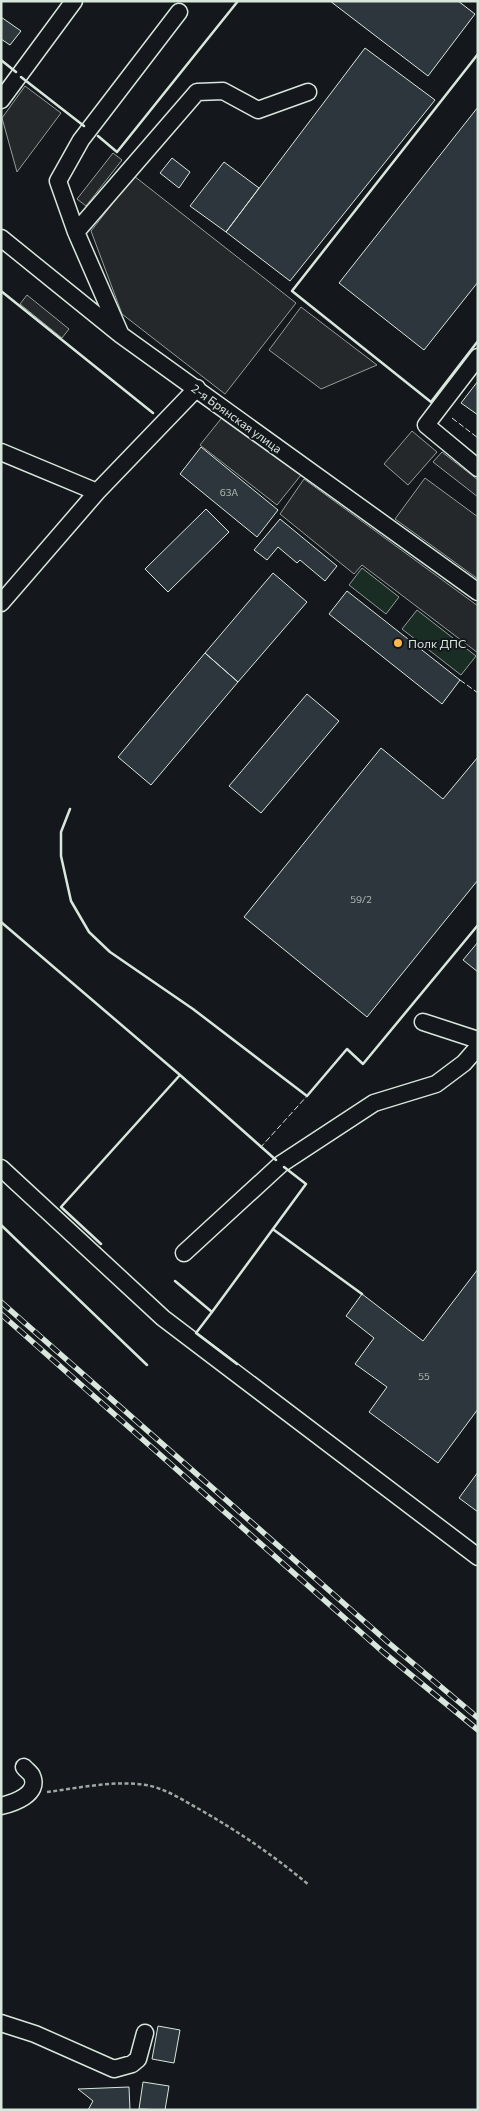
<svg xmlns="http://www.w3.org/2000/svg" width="479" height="2111" font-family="Commissioner,sans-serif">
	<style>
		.green { fill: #1a2d24; stroke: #939e99 }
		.parking { fill: #24282b; stroke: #939e99 }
		.building { fill: #2c363c; stroke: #d8e6dc }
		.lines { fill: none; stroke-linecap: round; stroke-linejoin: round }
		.minor-casing { stroke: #d8e6dc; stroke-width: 19 }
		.path { stroke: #9da8a2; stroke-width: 2.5; stroke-dasharray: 4 2.5; stroke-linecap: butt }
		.minor { stroke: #14181c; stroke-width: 16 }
		.rail-casing { stroke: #d8e6dc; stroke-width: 5.5 }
		.rail { stroke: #14181c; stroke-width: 4; stroke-dasharray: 11; stroke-linecap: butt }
		.fence { stroke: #d8e6dc; stroke-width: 1; stroke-dasharray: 6 2.5; stroke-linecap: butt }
		.wall { stroke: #d8e6dc; stroke-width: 2.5 }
		.poi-dot { fill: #ffb74d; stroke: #14181c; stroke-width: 2 }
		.labels { text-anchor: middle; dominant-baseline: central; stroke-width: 4; stroke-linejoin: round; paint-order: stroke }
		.number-label { font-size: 10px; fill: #adbab4 }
		.street-label { font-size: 12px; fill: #d8e6dc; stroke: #14181c }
		.poi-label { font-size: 12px; fill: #d8e6dc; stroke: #14181c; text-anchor: start }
	</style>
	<rect width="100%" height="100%" fill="#14181c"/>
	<path class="green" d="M362 568 399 597 386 614 349 585Z
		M417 610 476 656 461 675 402 629Z"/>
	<path class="parking" d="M25 86 61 113 17 172 2 118Z
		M113 153 122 160 86 206 77 199Z
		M134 176 296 303 225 394 122 314 91 231Z
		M27 295 69 329 62 338 20 304Z
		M301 307 377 365 321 389 269 350Z
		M224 415 301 475 277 505 200 445Z
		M412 431 437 452 408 485 384 464Z
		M442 452 478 480V497L433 462Z
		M425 478 478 517V579L395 519Z
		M304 479 478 606V653L362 565 354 574 280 514Z"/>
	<path class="building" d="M330 1H458L475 14 428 76Z
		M1 17 21 31 10 45 1 39Z
		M365 48 435 100 290 281 226 232Z
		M478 107V282L424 350 339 283Z
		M172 158 190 172 179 188 160 173Z
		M224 162 259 188 226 232 190 206Z
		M478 381V415L461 403Z
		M201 447 278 510 257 537 180 474Z
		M206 509 229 532 168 592 145 569Z
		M280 519 337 566 325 581 300 560 297 563 278 547 267 560 254 550Z
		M273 573 307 602 238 682 205 653Z
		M347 591 460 680 442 704 329 614Z
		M205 653 238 682 151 785 118 757Z
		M307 694 339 721 261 813 229 786Z
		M381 748 443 799 478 757V880L367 1017 244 917Z
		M478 942V972L463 960Z
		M478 1269V1409L438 1463 369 1412 387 1387 355 1364 374 1338 346 1316 362 1294 423 1341Z
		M478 1472V1512L459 1498Z
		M158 2026 180 2030 174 2063 152 2059Z
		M143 2082 169 2086 165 2110 139 2109Z
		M129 2087 130 2110H88L93 2101 78 2089Z"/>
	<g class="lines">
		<g class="minor-casing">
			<path id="minor" d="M1 100 74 1
				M76 232 197 92 223 91 258 110 308 92
				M1 238 121 335 478 592
				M120 333 76 232 58 181 81 140 179 12
				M478 357 426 425 478 468
				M1 452 97 492
				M1 603 97 492 197 388
				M423 1022 478 1040
				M1 1168 163 1318 478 1557
				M184 1253 281 1164 374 1103 436 1084 464 1063 478 1047
				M1 1806C14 1803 40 1794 32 1776 31 1773 26 1770 24 1767
				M1 2023 35 2034 114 2069 132 2064 138 2059 145 2033"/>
		</g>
		<path class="path" d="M47 1792C79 1788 114 1780 146 1785 164 1788 183 1800 199 1809 239 1832 273 1855 309 1885"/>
		<use href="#minor" class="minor"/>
		<g class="rail-casing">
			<path id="rail" d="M1 1302 390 1644 478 1718
				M1 1314 383 1652 478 1730"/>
		</g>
		<use href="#rail" class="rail"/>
		<path class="fence" d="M452 418 478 438
			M460 680 478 693
			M260 1148 307 1096"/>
		<path class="wall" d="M478 54 292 291 431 402 478 341
			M1 60 16 72
			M21 77 84 126
			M98 136 117 152 238 1
			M1 291 153 413
			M70 809 61 832V856L71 901 89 932 110 952 193 1009 307 1096 347 1049 363 1064 478 925
			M1 922 180 1075
			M1 1225 147 1365
			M274 1230 362 1294
			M101 1244 61 1207 180 1075 276 1160
			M175 1281 212 1312 306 1184 284 1167
			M212 1312 196 1333 237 1364"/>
	</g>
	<circle class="poi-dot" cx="398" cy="643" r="5"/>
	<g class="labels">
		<g class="number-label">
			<text x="229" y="492">63А</text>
			<text x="361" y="899">59/2</text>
			<text x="424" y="1376">55</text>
		</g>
		<g class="street-label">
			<text transform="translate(237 418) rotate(36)">2-я Брянская улица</text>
		</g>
		<g class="poi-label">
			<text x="408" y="643">Полк ДПС</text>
		</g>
	</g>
	<rect width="479" height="2111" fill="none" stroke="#d8e6dc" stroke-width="5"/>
</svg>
